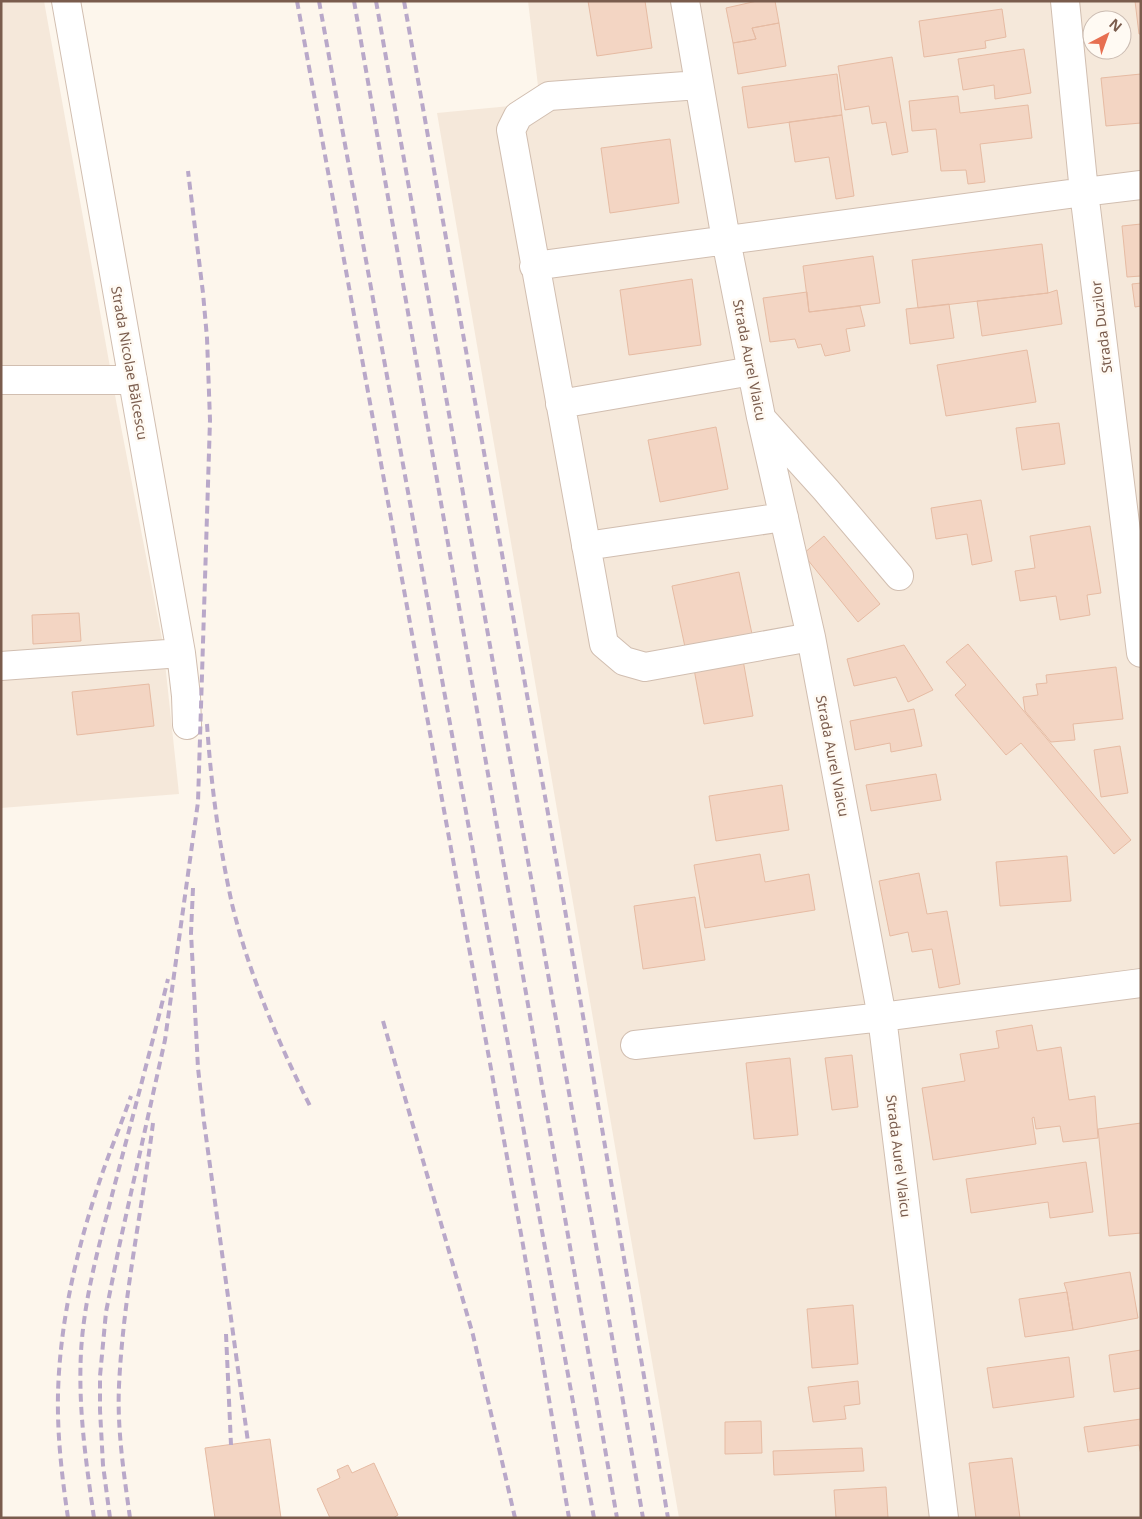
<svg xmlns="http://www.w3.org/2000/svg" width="1142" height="1519" font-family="'Noto Sans',sans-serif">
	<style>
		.residential { fill: #f5e8da; fill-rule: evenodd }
		.building { fill: #f3d5c3; stroke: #e6bba3 }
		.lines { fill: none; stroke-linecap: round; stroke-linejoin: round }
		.minor-casing { stroke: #d1beb0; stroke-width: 30 }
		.minor { stroke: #fff; stroke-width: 28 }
		.rail { stroke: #b9a8c9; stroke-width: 4; stroke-dasharray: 8 5; stroke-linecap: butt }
		.labels { text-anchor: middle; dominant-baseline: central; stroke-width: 5; stroke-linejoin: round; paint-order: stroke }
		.street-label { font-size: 14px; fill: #7a5c4d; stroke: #fffaf3 }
	</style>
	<rect width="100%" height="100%" fill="#fdf6ec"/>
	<path class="residential" d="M1 1H44L117 406 163 644 179 794 1 808Z
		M528 1H1141V1518H679L437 113 540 103ZM1092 20H1122V50H1092Z"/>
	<path class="building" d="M588 1H645L652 48 597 56Z
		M757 1H775L779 23 752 28 756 39 733 43 726 8Z
		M1135 1H1141V34H1139Z
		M1002 9 1006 37 985 41 986 48 924 57 919 21Z
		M779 23 786 66 738 74 733 43 756 39 752 28Z
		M1024 49 1031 93 995 99 994 85 963 90 958 59Z
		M892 57 908 152 892 155 886 122 872 124 869 106 845 110 838 66Z
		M837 74 842 115 748 128 742 87Z
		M1141 74V123L1106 126 1101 78Z
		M958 96 960 113 1028 105 1032 138 980 144 985 182 968 184 966 170 941 171 936 129 912 131 909 101Z
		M842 115 854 196 836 199 829 157 795 162 789 122Z
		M670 139 679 203 610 213 601 148Z
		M1141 224V276L1127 277 1122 226Z
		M1042 244 1048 293 918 308 912 260Z
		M873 256 880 303 809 312 803 266Z
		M692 279 701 345 629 355 620 290Z
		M1141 283V306L1135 307 1132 284Z
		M1057 290 1062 324 982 336 977 301 1048 293Z
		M807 292 809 312 860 306 865 326 846 329 850 351 825 356 821 344 798 348 795 339 770 342 763 298Z
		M949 304 954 338 910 344 906 309Z
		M1027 350 1036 402 946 416 937 365Z
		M1059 423 1065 464 1022 470 1016 428Z
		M716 427 728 489 660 502 648 440Z
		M981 500 992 561 972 565 967 534 936 539 931 508Z
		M1090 526 1101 593 1087 595 1090 615 1060 620 1056 596 1020 601 1015 571 1035 568 1030 536Z
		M824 536 880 604 858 622 803 554Z
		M739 572 752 634 685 647 672 586Z
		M79 613 81 641 33 644 32 615Z
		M968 644 1131 840 1114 854 1021 743 1006 755 955 695 966 685 946 662Z
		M904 645 933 690 908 702 896 677 854 686 847 659Z
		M743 660 753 716 704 724 694 669Z
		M1116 667 1123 719 1073 724 1075 740 1051 742 1025 711 1023 697 1038 695 1036 684 1047 683 1046 675Z
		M149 684 154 726 77 735 72 692Z
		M914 709 922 746 891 752 890 743 855 750 850 721Z
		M1120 746 1128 793 1101 797 1094 750Z
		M936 774 941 800 871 811 866 785Z
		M782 785 789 830 716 841 709 796Z
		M760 854 765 882 809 874 815 910 705 928 694 865Z
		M1067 856 1071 901 1000 906 996 862Z
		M919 873 927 914 947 911 960 984 939 988 932 949 912 952 908 932 890 936 879 881Z
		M695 897 705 960 643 969 634 906Z
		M1032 1025 1037 1051 1061 1047 1069 1100 1095 1096 1098 1138 1063 1142 1060 1126 1036 1129 1034 1117 1032 1118 1036 1144 933 1160 922 1088 965 1081 960 1054 999 1048 996 1031Z
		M852 1055 858 1107 832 1110 825 1058Z
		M790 1058 798 1135 754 1139 746 1063Z
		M1141 1123V1233L1109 1236 1098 1129Z
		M1086 1162 1093 1212 1050 1218 1048 1202 971 1213 966 1179Z
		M1130 1272 1138 1318 1073 1330 1067 1292 1064 1283Z
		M1067 1292 1073 1330 1025 1337 1019 1299Z
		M853 1305 858 1364 812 1368 807 1309Z
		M1141 1350V1388L1114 1392 1109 1355Z
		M1069 1357 1074 1397 993 1408 987 1368Z
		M858 1381 860 1404 844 1406 846 1419 813 1422 808 1387Z
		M1141 1419V1455L1139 1445 1088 1452 1084 1427Z
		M761 1421 762 1453 725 1454V1422Z
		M270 1439 281 1518H215L205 1448Z
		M862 1448 864 1471 774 1475 773 1451Z
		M1012 1458 1020 1518H976L969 1463Z
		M374 1463 398 1515 393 1518H330L317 1489 340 1478 337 1470 348 1465 352 1473Z
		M886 1487 888 1518H836L834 1490Z"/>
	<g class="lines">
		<g class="minor-casing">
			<path id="minor" d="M66 1 181 653 186 696 187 725
				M685 1 726 240 761 417 811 637 882 1017 944 1518
				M1065 1 1084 192 1141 653
				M699 85 549 96 518 116 511 130 604 644 624 661 645 667 811 637
				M534 266 1084 192 1141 185
				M1 380H133
				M560 404 752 371
				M762 419 826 490 899 576
				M586 546 784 517
				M1 666 181 653
				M635 1045 882 1017 1141 983"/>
		</g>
		<use href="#minor" class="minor"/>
		<path class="rail" d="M297 1 523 1245 569 1518
			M319 1 594 1518
			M354 1 617 1518
			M376 1 606 1302 643 1518
			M404 1 563 898 668 1518
			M207 724C211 784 219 845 232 904 249 974 278 1042 310 1106
			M193 888 191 933 198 1068 204 1122 248 1442
			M383 1021 473 1335 515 1518
			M226 1334 231 1445
			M68 1518C62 1477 57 1435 58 1393 60 1319 78 1244 102 1174 111 1148 122 1122 131 1096
			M94 1518C86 1462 78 1408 81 1352 84 1300 98 1249 111 1199 130 1126 150 1053 168 979
			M110 1518 103 1465 100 1410V1376L106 1312 119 1247 165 1040 198 802 210 420 207 338 203 293 188 171
			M130 1518C124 1474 117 1430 119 1386 123 1298 142 1211 153 1123"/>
	</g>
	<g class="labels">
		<g class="street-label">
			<text transform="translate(1101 327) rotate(-97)">Strada Duzilor</text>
			<text transform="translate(750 360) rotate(79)">Strada Aurel Vlaicu</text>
			<text transform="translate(130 363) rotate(80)">Strada Nicolae Bălcescu</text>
			<text transform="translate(833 756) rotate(79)">Strada Aurel Vlaicu</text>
			<text transform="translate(899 1156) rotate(83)">Strada Aurel Vlaicu</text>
		</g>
	</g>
	<rect width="1142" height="1519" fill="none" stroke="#7a5c4d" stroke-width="5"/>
	<g transform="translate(1107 35) rotate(41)"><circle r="24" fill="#fffaf3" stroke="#cabbb1"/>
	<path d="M0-4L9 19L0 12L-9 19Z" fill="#e76f51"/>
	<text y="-8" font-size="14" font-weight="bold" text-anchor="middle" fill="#7a5c4d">N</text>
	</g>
</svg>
